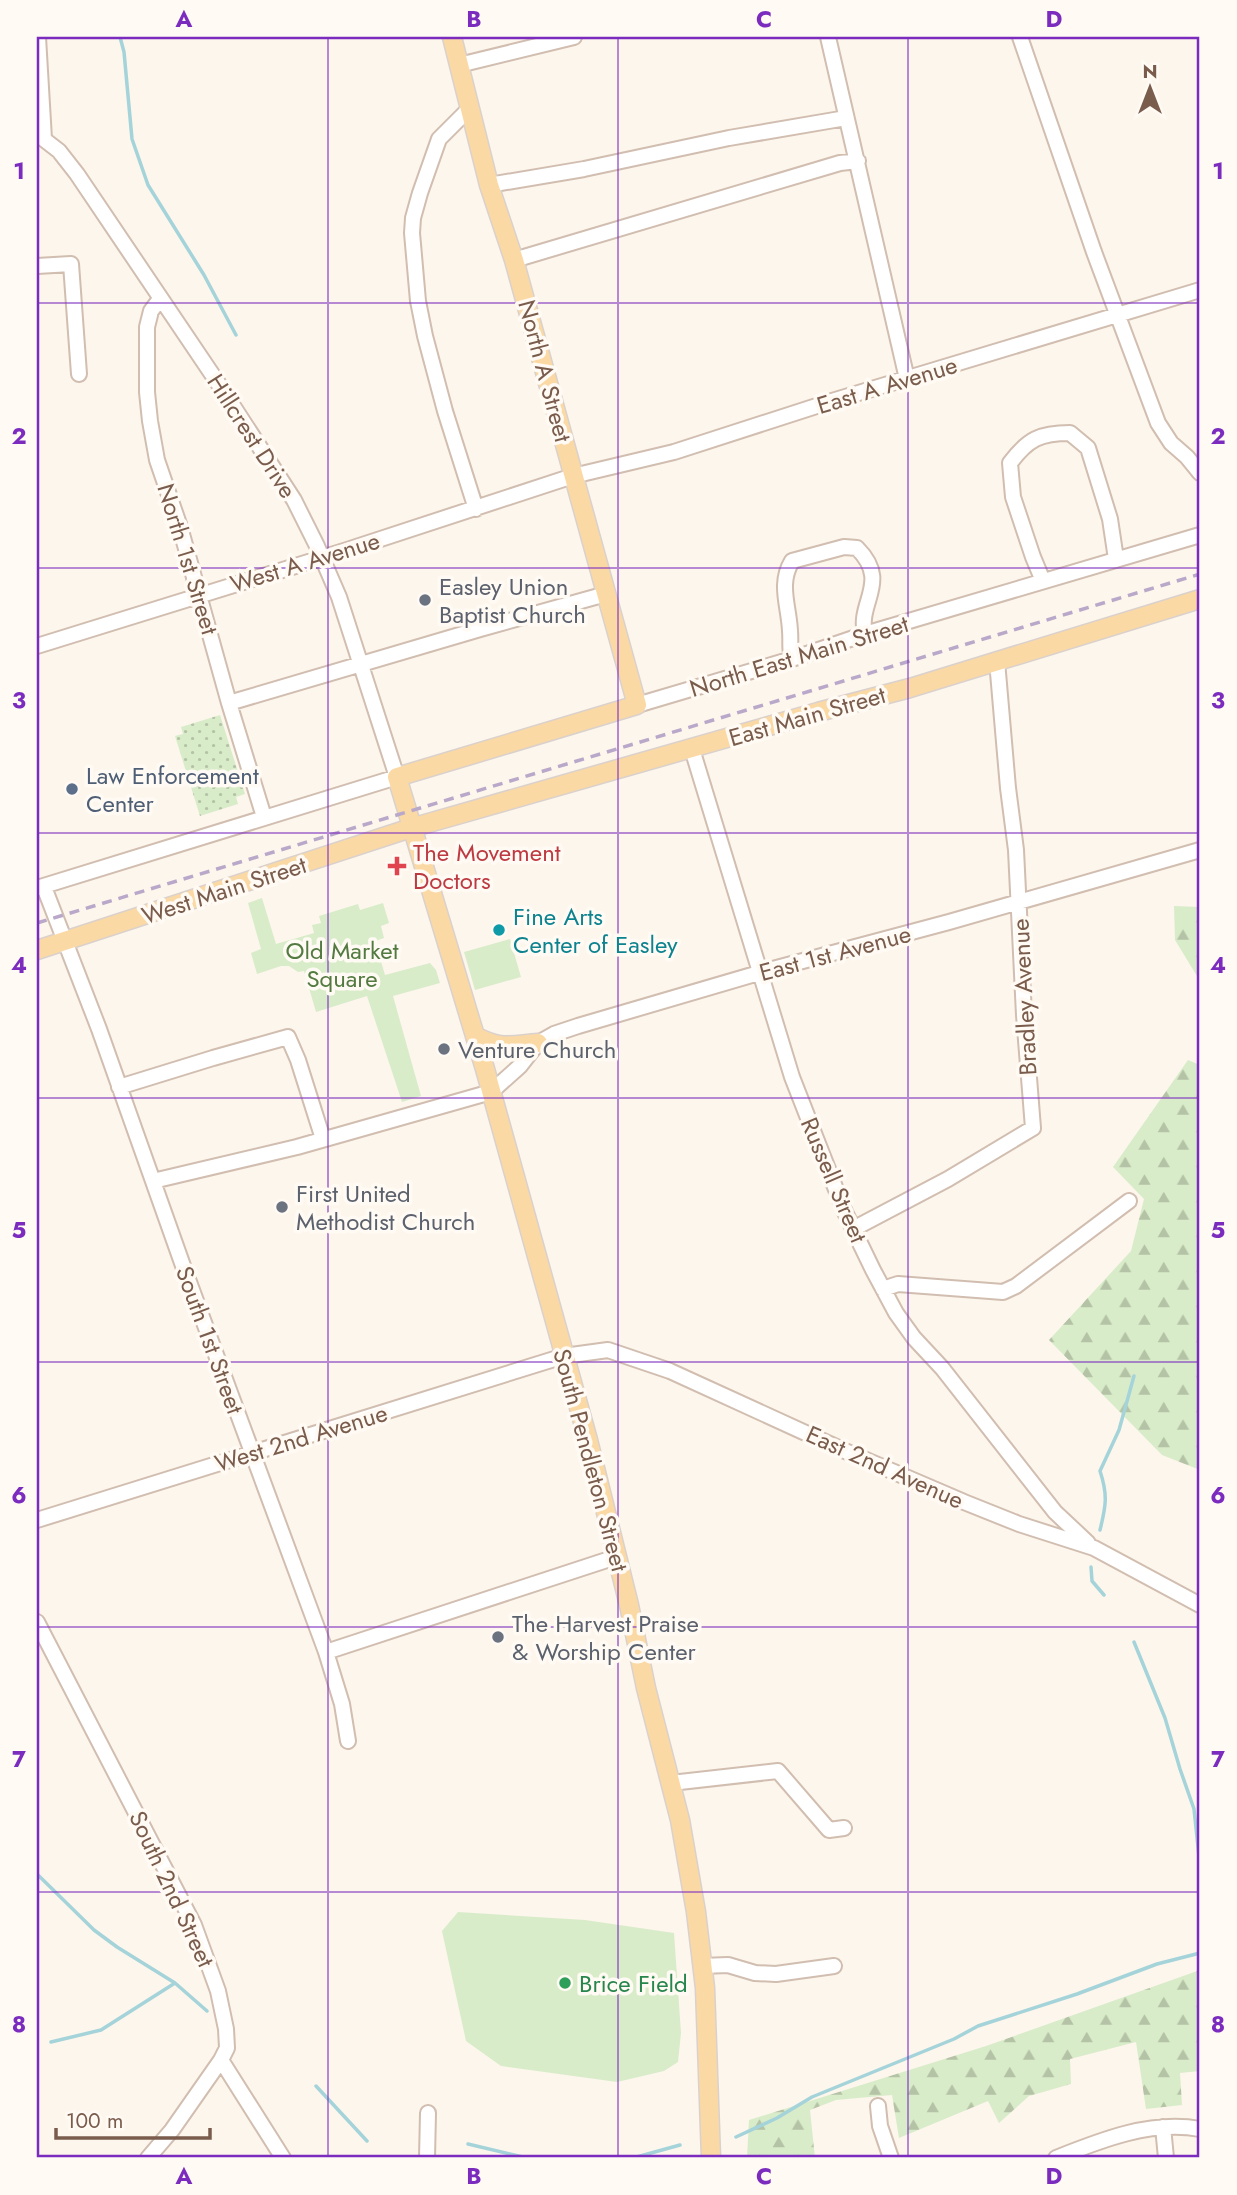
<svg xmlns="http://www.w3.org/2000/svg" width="1237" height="2195" font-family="Jost,sans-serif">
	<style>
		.grass { fill: url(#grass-dots) }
		.forest { fill: url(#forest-firs) }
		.green { fill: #d8ecc9 }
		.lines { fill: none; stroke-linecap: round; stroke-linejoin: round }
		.stream { stroke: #a5d3da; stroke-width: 3.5 }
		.minor-casing { stroke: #d1beb0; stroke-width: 18 }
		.major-casing { stroke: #dad1cd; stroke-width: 21 }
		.minor { stroke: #fff; stroke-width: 14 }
		.major { stroke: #fbd9a5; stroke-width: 18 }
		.rail { stroke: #b9a8c9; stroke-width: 3.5; stroke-dasharray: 10 7; stroke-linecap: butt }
		.grid { fill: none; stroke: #7b2cbf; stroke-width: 2; stroke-opacity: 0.55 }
		.worship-dot { fill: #6b7280; stroke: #fffaf3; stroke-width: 2.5 }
		.service-dot { fill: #5c6f8a; stroke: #fffaf3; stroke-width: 2.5 }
		.health-dot { fill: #e0444e; stroke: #fffaf3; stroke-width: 2.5 }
		.culture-dot { fill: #0f9aa8; stroke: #fffaf3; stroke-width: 2.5 }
		.leisure-dot { fill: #2e9e5b; stroke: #fffaf3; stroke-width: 2.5 }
		.labels { text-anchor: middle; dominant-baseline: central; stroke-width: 7; stroke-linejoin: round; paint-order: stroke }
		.street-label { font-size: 24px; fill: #7a5c4d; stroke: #fffaf3 }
		.worship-label { font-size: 24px; fill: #5b616d; stroke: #fffaf3; text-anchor: start }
		.service-label { font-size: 24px; fill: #4e5e75; stroke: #fffaf3; text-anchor: start }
		.health-label { font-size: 24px; fill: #be3a42; stroke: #fffaf3; text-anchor: start }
		.culture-label { font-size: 24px; fill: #0d838f; stroke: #fffaf3; text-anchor: start }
		.park-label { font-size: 24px; fill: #537a41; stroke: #fffaf3 }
		.leisure-label { font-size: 24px; fill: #27864d; stroke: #fffaf3; text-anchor: start }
		.neatline { fill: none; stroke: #7b2cbf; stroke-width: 2.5 }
		.grid-label { font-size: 23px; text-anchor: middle; font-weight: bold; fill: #7b2cbf }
	</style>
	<defs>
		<pattern id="grass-dots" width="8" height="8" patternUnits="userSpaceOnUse" patternTransform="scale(1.75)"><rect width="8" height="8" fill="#d8ecc9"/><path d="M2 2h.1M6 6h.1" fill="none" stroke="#b4c2a5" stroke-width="1.8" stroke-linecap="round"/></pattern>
		<pattern id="forest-firs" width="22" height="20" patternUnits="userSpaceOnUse" patternTransform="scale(1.75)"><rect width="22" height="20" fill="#d8ecc9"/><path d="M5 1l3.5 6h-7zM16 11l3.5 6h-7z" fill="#b4c2a5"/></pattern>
	</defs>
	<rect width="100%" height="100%" fill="#fdf6ec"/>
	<path class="grass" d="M220 715 245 794 236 797 238 804 200 816 175 736 183 734 181 727Z"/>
	<path class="forest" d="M1174 906 1200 907V981L1175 940Z
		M1188 1060 1200 1065V1470L1162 1455 1049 1340 1131 1251 1144 1199 1113 1167Z
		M1200 1970V2071L1180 2073 1182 2105 1146 2109 1136 2042 1070 2059 1071 2084 1029 2096 999 2123 988 2101 899 2138 892 2095 836 2100 810 2110 815 2158H747L749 2120 986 2046Z"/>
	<path class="green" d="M262 898 276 944 314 933 312 925 321 923 319 916 358 904 360 910 383 903 389 923 381 926 384 938 375 941 385 975 430 963 436 970 440 983 393 996 421 1096 402 1102 367 996 316 1012 304 971 298 972 289 966H281L257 974 251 953 261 949 248 903Z
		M510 939 521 977 475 990 464 952Z
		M458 1912 585 1920 674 1933 681 2033 678 2062 664 2071 617 2082 501 2066 466 2041 442 1931Z"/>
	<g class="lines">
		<path class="stream" d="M120 37 124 52 132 139 148 185 204 275 236 335
			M1100 1530C1106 1506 1108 1495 1100 1471L1119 1430 1134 1376
			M1091 1567 1092 1581 1104 1595
			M1134 1642 1165 1718 1180 1769 1194 1809 1200 1866
			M37 1874 94 1930 117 1947 175 1983 207 2011
			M51 2042 101 2030 175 1983
			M316 2086 367 2141
			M736 2137 777 2118 812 2097 954 2039 978 2026 1077 1994 1157 1964 1200 1953
			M468 2144 527 2158
			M633 2158 680 2145"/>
		<g class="minor-casing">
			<path id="minor" d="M38 37 44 139
				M828 37 907 379
				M1020 37 1094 252 1158 423 1171 443 1187 457 1200 473
				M459 65 574 37
				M470 108 439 139 420 193 413 218 412 233 418 301 425 336 445 411 476 509
				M37 134 59 151 77 174 220 386 294 500 317 546 339 597 397 777 37 888
				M489 185 584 169 729 138 846 118
				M514 260 840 163 858 161
				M37 266 71 264 79 374
				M160 299 151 311 147 327V392L150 421 157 460 180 527 229 703 264 817
				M1043 581 1033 557 1013 497 1010 463C1028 439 1040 433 1070 433L1088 448 1110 519 1116 559
				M37 646 347 550 573 476 674 452 832 401 1200 290
				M792 659C789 648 791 642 790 631 789 606 778 584 792 561L844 547 857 548C891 582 857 602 865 634
				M229 703 480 629 606 594
				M637 705 792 659 865 634 1200 535
				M692 749 792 1077 844 1210 873 1270 896 1313 914 1338 942 1368 1055 1512 1088 1543
				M44 887 99 1029 182 1263 326 1652 342 1704 348 1741
				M119 1087 213 1058 288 1037 298 1060 323 1139
				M153 1181 297 1147 491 1092 520 1066 538 1043 554 1034 578 1026 769 970 949 922 1200 850
				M853 1229 948 1179 1033 1128 1024 1015 1016 850 1008 788 997 661
				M883 1289 898 1284 1003 1292 1016 1286 1129 1201
				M37 1520 564 1356 608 1350 670 1371 845 1451 964 1502 1019 1524 1094 1548 1200 1605
				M37 1622 194 1925 218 1991 226 2029 227 2048 221 2060 283 2158
				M326 1652 616 1557
				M671 1783 778 1771 829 1830 844 1828
				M702 1966 728 1965 755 1973 776 1974 834 1966
				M878 2106 880 2126 891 2158
				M1163 2127 1166 2158
				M148 2158 172 2130 221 2060
				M427 2158 428 2113
				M1056 2158C1101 2140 1151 2120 1200 2129"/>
		</g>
		<g class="major-casing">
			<path id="major" d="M452 37 489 185 514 260 637 705 397 777 485 1069 588 1440 629 1605 646 1688 680 1820 696 1912 705 1988 711 2158
				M37 950 411 828 818 712 910 688 1200 599
				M475 1036C501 1050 510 1045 538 1043"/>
		</g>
		<use href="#minor" class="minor"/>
		<use href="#major" class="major"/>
		<path class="rail" d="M37 923 1200 574"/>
	</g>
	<path class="grid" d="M328 37V2158M618 37V2158M908 37V2158M37 303H1200M37 568H1200M37 833H1200M37 1098H1200M37 1362H1200M37 1627H1200M37 1892H1200"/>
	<g class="worship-dot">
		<circle cx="425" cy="600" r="7"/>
		<circle cx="444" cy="1049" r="7"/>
		<circle cx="282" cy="1207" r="7"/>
		<circle cx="498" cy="1637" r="7"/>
	</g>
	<circle class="service-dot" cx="72" cy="789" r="7"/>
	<path class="health-dot" d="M393.5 855.5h7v7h7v7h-7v7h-7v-7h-7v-7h7z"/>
	<circle class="culture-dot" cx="499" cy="930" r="7"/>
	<circle class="leisure-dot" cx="565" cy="1983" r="7"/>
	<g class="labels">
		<g class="street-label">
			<text transform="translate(545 371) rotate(75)">North A Street</text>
			<text transform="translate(887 385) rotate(-17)">East A Avenue</text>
			<text transform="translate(252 436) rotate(57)">Hillcrest Drive</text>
			<text transform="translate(188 559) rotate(73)">North 1st Street</text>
			<text transform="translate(305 562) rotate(-17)">West A Avenue</text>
			<text transform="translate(799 656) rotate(-17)">North East Main Street</text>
			<text transform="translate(807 716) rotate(-16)">East Main Street</text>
			<text transform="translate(224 890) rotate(-18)">West Main Street</text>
			<text transform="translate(835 953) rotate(-15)">East 1st Avenue</text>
			<text transform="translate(1024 997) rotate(-93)">Bradley Avenue</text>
			<text transform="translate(834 1180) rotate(67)">Russell Street</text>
			<text transform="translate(210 1340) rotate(70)">South 1st Street</text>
			<text transform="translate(301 1438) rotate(-17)">West 2nd Avenue</text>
			<text transform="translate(591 1460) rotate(75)">South Pendleton Street</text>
			<text transform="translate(885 1467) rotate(24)">East 2nd Avenue</text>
			<text transform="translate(172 1889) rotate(65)">South 2nd Street</text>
		</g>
		<g class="worship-label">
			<text x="439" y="586">Easley Union<tspan x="439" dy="28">Baptist Church</tspan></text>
			<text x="458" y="1049">Venture Church</text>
			<text x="296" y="1193">First United<tspan x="296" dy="28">Methodist Church</tspan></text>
			<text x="512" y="1623">The Harvest Praise<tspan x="512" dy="28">&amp; Worship Center</tspan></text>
		</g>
		<g class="service-label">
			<text x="86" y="775">Law Enforcement<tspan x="86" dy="28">Center</tspan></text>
		</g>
		<g class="health-label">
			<text x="413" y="852">The Movement<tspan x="413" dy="28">Doctors</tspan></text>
		</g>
		<g class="culture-label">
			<text x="513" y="916">Fine Arts<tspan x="513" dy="28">Center of Easley</tspan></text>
		</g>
		<g class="park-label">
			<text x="342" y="950">Old Market<tspan x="342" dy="28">Square</tspan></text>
		</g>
		<g class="leisure-label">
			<text x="579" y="1983">Brice Field</text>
		</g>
	</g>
	<rect width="1237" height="2195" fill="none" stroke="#fffaf3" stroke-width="77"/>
	<g transform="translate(1150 88)" stroke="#fffaf3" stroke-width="5" paint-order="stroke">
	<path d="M0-5L12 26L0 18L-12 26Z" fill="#7a5c4d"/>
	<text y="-10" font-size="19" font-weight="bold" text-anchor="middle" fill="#7a5c4d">N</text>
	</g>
	<path d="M56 2128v10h154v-10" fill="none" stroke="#7a5c4d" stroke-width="3.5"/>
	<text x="66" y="2128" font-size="21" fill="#7a5c4d" stroke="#fffaf3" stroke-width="5" paint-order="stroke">100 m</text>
	<rect x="38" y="38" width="1160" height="2118" class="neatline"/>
	<g class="grid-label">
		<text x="184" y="27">A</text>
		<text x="474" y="27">B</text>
		<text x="764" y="27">C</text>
		<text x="1054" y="27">D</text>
		<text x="19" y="179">1</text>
		<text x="1218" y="179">1</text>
		<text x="19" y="444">2</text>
		<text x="1218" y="444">2</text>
		<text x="19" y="708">3</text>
		<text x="1218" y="708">3</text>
		<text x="19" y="973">4</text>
		<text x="1218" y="973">4</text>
		<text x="19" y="1238">5</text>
		<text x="1218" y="1238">5</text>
		<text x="19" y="1503">6</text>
		<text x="1218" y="1503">6</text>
		<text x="19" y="1767">7</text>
		<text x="1218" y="1767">7</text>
		<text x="19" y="2032">8</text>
		<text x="1218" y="2032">8</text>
		<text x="184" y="2184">A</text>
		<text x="474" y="2184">B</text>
		<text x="764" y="2184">C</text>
		<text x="1054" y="2184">D</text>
	</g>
</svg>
